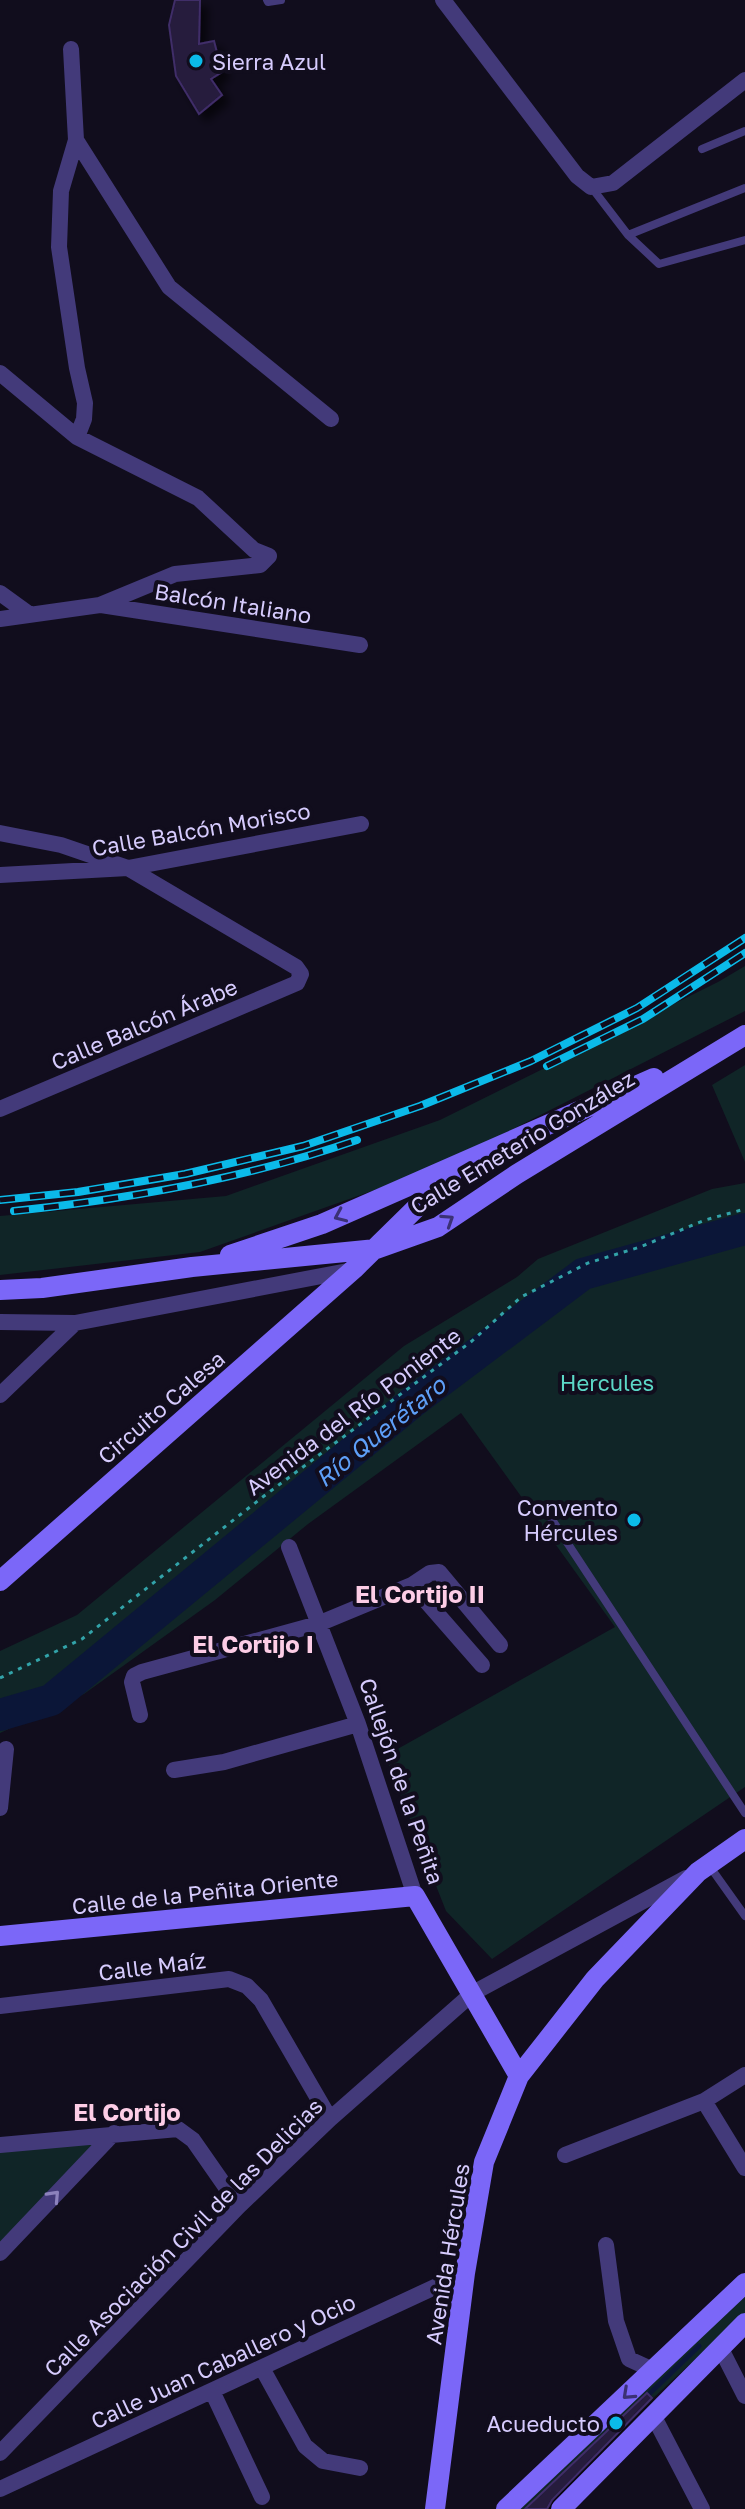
<svg xmlns="http://www.w3.org/2000/svg" width="745" height="2509" font-family="'Golos Text',sans-serif">
	<style>
		.park { fill: #102527 }
		.lines { fill: none; stroke-linecap: round; stroke-linejoin: round }
		.stream { stroke: #0b1638; stroke-width: 5 }
		.river { stroke: #0b1638; stroke-width: 32 }
		.building { fill: #251a3d; stroke: #3f2d68; stroke-width: 2; filter: url(#shadow) }
		.path { stroke: #32a3a9; stroke-width: 3; stroke-dasharray: 4 6; stroke-linecap: butt }
		.lane { stroke: #433a7a; stroke-width: 8 }
		.street { stroke: #433a7a; stroke-width: 16 }
		.secondary { stroke: #7b67f8; stroke-width: 20 }
		.rail-casing { stroke: #0bbae9; stroke-width: 8 }
		.rail { stroke: #110d1d; stroke-width: 5; stroke-dasharray: 15; stroke-linecap: butt }
		.oneway { stroke: #3b3175 }
		.oneway2 { stroke: #8c82bc }
		.poi-dot { fill: #0bbae9; stroke: #110d1d; stroke-width: 3 }
		.labels { text-anchor: middle; dominant-baseline: central; stroke-width: 8; stroke-linejoin: round; paint-order: stroke }
		.poi-label { font-size: 22px; fill: #d6cbfd; stroke: #110d1d; text-anchor: end }
		.street-label { font-size: 22px; fill: #d6cbfd; stroke: #110d1d }
		.park-label { font-size: 22px; fill: #5cd8c7; stroke: #110d1d }
		.water-label { font-size: 24px; font-style: italic; fill: #5e9ff8; stroke: #110d1d }
		.neighbourhood-label { font-size: 24px; font-weight: bold; fill: #fdcde6; stroke: #110d1d }
	</style>
	<defs>
		<filter id="shadow"><feDropShadow dx="7" dy="7" stdDeviation="4" flood-color="#0009"/></filter>
	</defs>
	<rect width="100%" height="100%" fill="#110d1d"/>
	<path class="park" d="M745 966V1011L434 1169 200 1252 0 1275V1216L226 1196 440 1120 718 982Z
		M745 1065V1162L712 1085Z
		M745 1183V1787L492 1959 446 1911 385 1756 615 1627 461 1413 308 1524 215 1600 84 1694 0 1733V1651L77 1615 404 1346 517 1277 538 1259 712 1189Z
		M114 2133 0 2253V2145Z
		M745 2289V2313L720 2336 534 2509H510Z"/>
	<g class="lines">
		<path class="stream" d="M645 2398 699 2346"/>
		<path class="river" d="M0 1715 51 1700 414 1401 583 1274 745 1229"/>
	</g>
	<path class="building" d="M175 0H200L199 44 214 41 222 72 211 79 222 95 199 114 176 76 169 25Z
		M647 2393 652 2398 552 2500 547 2509H525Z"/>
	<g class="lines">
		<path class="path" d="M0 1678 82 1639 264 1496 472 1341 521 1297 588 1263 640 1247 705 1220 745 1209"/>
		<path class="lane" d="M267 0 268 2 281 0
			M702 149 745 131
			M592 188 628 235 659 264 745 240
			M628 235 745 188
			M547 1512 745 1813
			M708 1864 745 1916"/>
		<path class="street" d="M443 0 577 176 591 187 613 183 745 80
			M71 49 76 140 61 191 59 247 77 368 85 403 84 419 77 437
			M76 140 169 287 331 419
			M0 373 77 437 198 498 254 550 269 556 260 565 175 574 100 605 0 619
			M0 593 29 614
			M101 605 360 645
			M0 833 61 845 128 868 296 967 301 974 297 983 0 1109
			M0 875 128 868 361 824
			M0 1322 75 1323 353 1270
			M0 1395 75 1323
			M289 1547 358 1724 415 1896
			M412 1585 482 1665
			M140 1715 132 1682 134 1676 142 1672 318 1624 412 1585 430 1573 439 1572 500 1645
			M174 1770 224 1762 358 1724
			M0 1808 6 1749
			M0 2006 229 1979 247 1986 261 2000 330 2119
			M704 2101 745 2168
			M0 2145 178 2129 193 2140 239 2206
			M565 2155 704 2101 745 2075
			M606 2245 616 2321 629 2359 653 2370
			M0 2253 114 2133
			M720 2347 745 2396
			M262 2368 305 2446 323 2461 360 2468
			M212 2391 262 2497
			M653 2415 702 2509
			M0 2453 239 2206 330 2119 473 1993 686 1878
			M0 2489 465 2273"/>
		<path class="secondary" d="M230 1255 322 1224 654 1078
			M0 1290 42 1288 192 1267 376 1249 438 1227 517 1174 745 1035
			M0 1581 354 1269 463 1162
			M0 1936 415 1896 519 2076
			M435 2509 465 2273 484 2162 519 2076 595 1979 698 1872 745 1839
			M506 2509 745 2283
			M561 2509 745 2323"/>
		<g class="rail-casing">
			<path id="rail" d="M547 1066 643 1019 745 953
				M0 1200 78 1192 185 1174 303 1146 420 1106 531 1061 637 1008 745 938
				M14 1211C130 1199 247 1178 357 1140"/>
		</g>
		<use href="#rail" class="rail"/>
	</g>
	<defs><path id="oneway-chevron" d="M-2-3.5L2.5 0L-2 3.5" fill="none" stroke-width="1.6" stroke-linecap="round" stroke-linejoin="round" transform="scale(2)"/></defs>
	<g class="oneway">
		<use href="#oneway-chevron" transform="translate(340 1216) rotate(156)"/>
		<use href="#oneway-chevron" transform="translate(448 1220) rotate(-33)"/>
		<use href="#oneway-chevron" transform="translate(628 2394) rotate(137)"/>
	</g>
	<use class="oneway2" href="#oneway-chevron" transform="translate(54 2196) rotate(-47)"/>
	<g class="poi-dot">
		<circle cx="196" cy="61" r="8"/>
		<circle cx="634" cy="1520" r="8"/>
		<circle cx="616" cy="2423" r="8"/>
	</g>
	<g class="labels">
		<g class="poi-label">
			<text x="212" y="61" text-anchor="start">Sierra Azul</text>
			<text x="618" y="1507">Convento<tspan x="618" dy="25">Hércules</tspan></text>
			<text x="600" y="2423">Acueducto</text>
		</g>
		<g class="street-label">
			<text transform="translate(233 603) rotate(9)">Balcón Italiano</text>
			<text transform="translate(201 829) rotate(-10)">Calle Balcón Morisco</text>
			<text transform="translate(144 1024) rotate(-23)">Calle Balcón Árabe</text>
			<text transform="translate(522 1142) rotate(-31)">Calle Emeterio González</text>
			<text transform="translate(161 1407) rotate(-41)">Circuito Calesa</text>
			<text transform="translate(353 1411) rotate(-37)">Avenida del Río Poniente</text>
			<text transform="translate(402 1781) rotate(71)">Callejón de la Peñita</text>
			<text transform="translate(205 1892) rotate(-6)">Calle de la Peñita Oriente</text>
			<text transform="translate(152 1966) rotate(-7)">Calle Maíz</text>
			<text transform="translate(183 2237) rotate(-45)">Calle Asociación Civil de las Delicias</text>
			<text transform="translate(447 2254) rotate(-81)">Avenida Hércules</text>
			<text transform="translate(223 2361) rotate(-25)">Calle Juan Caballero y Ocio</text>
		</g>
		<g class="park-label">
			<text x="607" y="1382">Hercules</text>
		</g>
		<g class="water-label">
			<text transform="translate(380 1431) rotate(-39)">Río Querétaro</text>
		</g>
		<g class="neighbourhood-label">
			<text x="420" y="1593">El Cortijo II</text>
			<text x="253" y="1643">El Cortijo I</text>
			<text x="127" y="2111">El Cortijo</text>
		</g>
	</g>
</svg>
